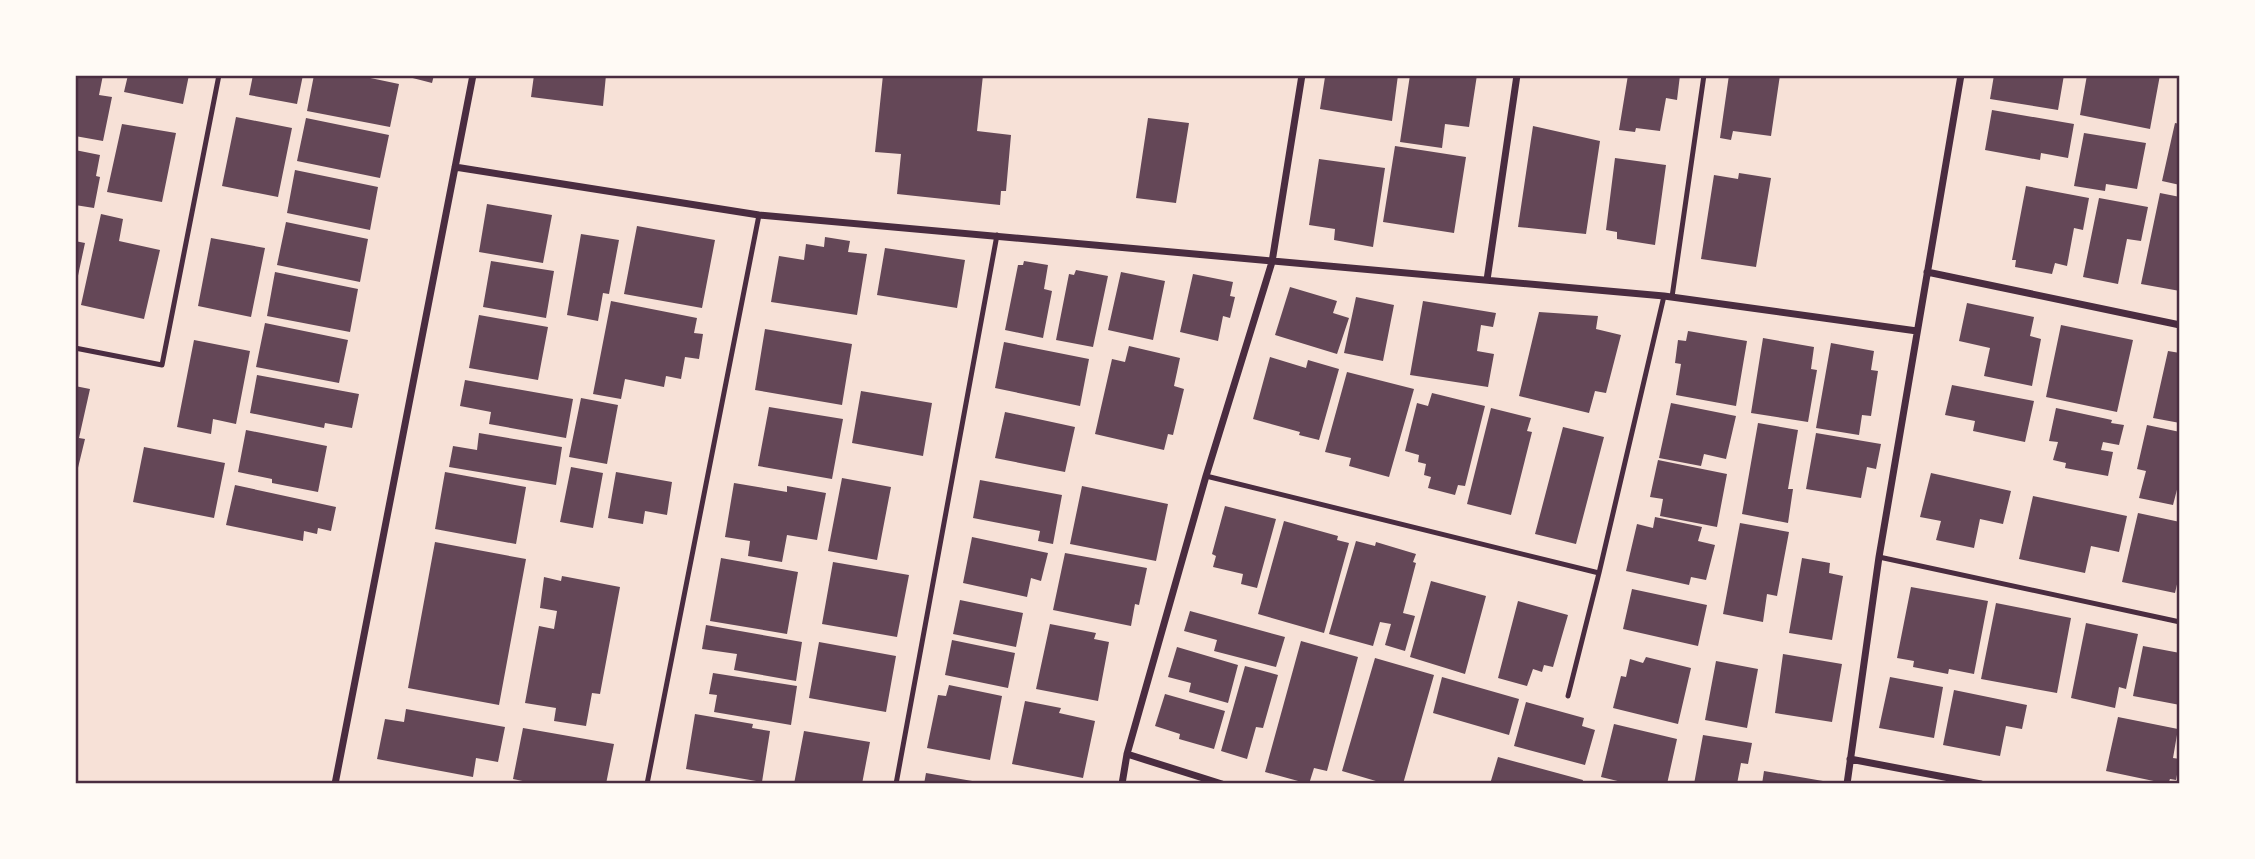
<svg xmlns="http://www.w3.org/2000/svg" width="2255" height="859" font-family="'DejaVu Sans',sans-serif">
	<style>
		.building { fill: #644757 }
		.lines { fill: none; stroke-linecap: round; stroke-linejoin: round }
		.service { stroke: #4a2c40; stroke-width: 5 }
		.minor { stroke: #4a2c40; stroke-width: 7 }
		.neatline { fill: none; stroke: #4a2c40; stroke-width: 2.5 }
	</style>
	<rect width="100%" height="100%" fill="#f7e1d7"/>
	<path class="building" d="M75 75H103L99 95 112 97 103 141 75 136Z
		M128 75H189L183 104 124 92Z
		M253 75H303L297 104 249 95Z
		M314 75H356L399 84 390 127 307 111Z
		M401 75H434L432 83Z
		M534 75H606L603 106 531 97Z
		M883 75H983L977 131 1011 135 1006 191H1001L1000 205 897 194 901 154 875 152Z
		M1333 75H1398L1392 121 1320 109 1325 77 1332 78Z
		M1410 75H1477L1469 127 1445 124 1442 148 1400 142Z
		M1628 75H1680L1677 100 1666 98 1660 131 1636 128 1635 132 1619 130Z
		M1729 75H1780L1771 136 1733 131 1731 140 1720 138Z
		M1994 75H2064L2058 110 1990 99Z
		M2087 75H2160L2150 129 2080 115Z
		M1992 110 2074 124 2068 158 2041 153 2040 160 1985 150Z
		M236 117 292 128 278 197 222 186Z
		M306 118 389 135 380 178 297 161Z
		M1148 118 1189 123 1176 203 1136 198Z
		M2175 123 2180 124V185L2162 181Z
		M122 124 176 133 162 202 107 192Z
		M1533 126 1600 141 1586 234 1518 227Z
		M2084 133 2146 143 2137 189 2106 184 2105 191 2074 186Z
		M1395 146 1466 157 1454 233 1383 222Z
		M75 150 100 155 96 176 100 177 94 208 75 205Z
		M1615 158 1666 165 1655 245 1617 239V232L1606 230Z
		M1319 159 1385 168 1373 247 1334 240 1335 229 1309 225Z
		M295 170 378 187 370 230 287 213Z
		M1739 173 1771 178 1756 267 1701 259 1714 175 1738 179Z
		M2026 186 2089 198 2083 230 2074 228 2067 266 2055 263 2052 274 2015 267 2016 260H2012Z
		M2160 193 2180 197V291L2141 284Z
		M2099 198 2148 207 2141 241 2127 239 2118 284 2083 277Z
		M487 204 552 215 543 263 479 252Z
		M101 214 123 219 119 241 160 250 144 319 81 305Z
		M286 222 368 239 360 282 277 265Z
		M637 226 715 240 702 308 624 294Z
		M581 234 619 240 609 294 603 293 598 321 567 315Z
		M825 237 850 241 848 252 867 254 857 315 771 302 779 256 804 260 806 244 824 247Z
		M211 238 265 248 251 317 198 306Z
		M75 241 85 243 76 285H75Z
		M885 248 965 260 957 308 877 295Z
		M491 261 554 271 546 318 483 307Z
		M1024 261 1048 265 1044 289 1052 291 1043 338 1005 330 1018 265H1023Z
		M1076 270 1108 276 1093 347 1056 340 1069 274 1074 275Z
		M275 272 358 289 350 332 267 316Z
		M1121 272 1165 281 1153 340 1108 330Z
		M1193 274 1233 282 1230 296 1235 297 1230 318 1223 316 1218 341 1180 332Z
		M1290 287 1337 301 1333 313 1349 318 1337 354 1275 335Z
		M1356 297 1394 305 1383 361 1344 353Z
		M611 301 697 318 694 333 703 334 699 359 685 357 681 379 666 376 664 387 625 379 621 399 593 394Z
		M1423 301 1496 313 1493 327 1481 325 1477 351 1494 354 1488 387 1410 375Z
		M1967 303 2034 317 2030 336 2041 339 2032 386 1984 376 1990 348 1959 341Z
		M1539 312 1598 316 1596 329 1621 335 1606 393 1595 391 1589 413 1519 396Z
		M479 315 548 327 538 380 469 368Z
		M265 323 348 340 339 383 256 367Z
		M2061 325 2133 340 2117 412 2046 397Z
		M765 329 852 344 842 405 755 390Z
		M1688 331 1747 341 1736 406 1676 395 1681 364 1675 363 1678 340 1686 341Z
		M1763 338 1814 347 1811 369 1817 370 1808 422 1751 413Z
		M194 340 250 351 236 424 213 419 211 434 177 427Z
		M1004 342 1089 359 1080 406 995 388Z
		M1831 343 1874 351 1871 370 1878 371 1871 416 1862 415 1859 435 1816 428Z
		M1129 346 1180 358 1174 386 1184 389 1173 435 1168 434 1164 450 1095 434 1112 359 1125 362Z
		M2168 351 2180 353V423L2153 418Z
		M1270 357 1306 368 1308 360 1339 369 1319 440 1299 435 1300 432 1253 419Z
		M1347 372 1414 389 1389 477 1349 466 1351 458 1325 452Z
		M257 375 359 394 352 428 325 423 324 428 250 413Z
		M465 380 573 399 566 438 489 424 491 412 460 406Z
		M1952 385 2034 401 2025 442 1973 431 1975 421 1945 415Z
		M75 386 90 389 79 438 85 439 76 476Z
		M861 391 932 403 923 456 852 443Z
		M1432 393 1485 406 1465 486 1458 485 1455 495 1428 488 1431 477 1424 475 1426 464 1418 462 1419 455 1405 451 1417 403 1428 406Z
		M581 398 618 405 607 464 569 457Z
		M1671 403 1736 416 1726 459 1704 454 1701 466 1659 458Z
		M769 407 843 419 832 479 758 466Z
		M1491 408 1531 418 1527 431 1532 432 1511 515 1467 504Z
		M2056 408 2112 420 2111 423 2124 425 2119 445 2103 442 2101 450 2113 452 2108 476 2065 468 2066 463 2053 460 2058 442 2049 441Z
		M1005 412 1075 427 1065 472 995 458Z
		M1758 423 1798 430 1788 489H1793L1788 523 1742 514Z
		M2147 425 2180 432V478L2173 505 2139 498 2146 471 2137 469Z
		M1563 427 1604 437 1576 544 1535 534Z
		M246 430 327 446 318 492 272 483V479L238 472Z
		M479 433 562 447 556 485 449 467 453 446 477 450Z
		M1816 433 1881 444 1876 469 1867 467 1861 498 1806 489Z
		M144 447 225 463 214 518 133 502Z
		M1658 460 1727 474 1717 527 1660 516 1663 499 1650 497Z
		M571 467 603 473 593 528 560 522Z
		M445 472 526 487 516 544 435 529Z
		M616 472 672 482 667 515 645 511 643 524 608 518Z
		M1931 473 2011 491 2003 524 1980 519 1974 548 1936 540 1941 521 1920 517Z
		M842 478 891 487 877 560 828 551Z
		M980 480 1062 495 1053 544 1038 541 1040 531 973 518Z
		M734 483 787 492V486L826 493 817 540 787 535 782 562 748 556 750 541 725 537Z
		M235 485 336 507 331 531 318 528 317 534 304 531 303 541 226 525Z
		M1082 486 1168 504 1156 561 1070 544Z
		M2033 496 2127 516 2119 552 2091 546 2085 573 2019 559Z
		M1225 506 1276 519 1257 588 1241 584 1243 574 1213 567 1216 556 1212 554Z
		M2138 513 2180 522V571L2175 593 2122 582Z
		M1655 517 1702 527 1698 541 1715 545 1706 580 1691 577 1689 585 1626 571 1637 524 1653 528Z
		M1284 521 1338 536 1337 540 1349 543 1324 633 1258 614Z
		M1740 523 1789 532 1777 596 1767 594 1763 622 1723 614Z
		M972 537 1048 553 1041 581 1031 578 1027 597 963 583Z
		M1356 541 1375 546 1376 542 1416 554 1413 562 1416 563 1403 613 1415 616 1405 651 1385 645 1391 624 1380 622 1373 646 1329 634Z
		M435 542 526 559 499 705 408 688Z
		M1065 553 1147 568 1139 605 1135 604 1131 626 1053 610Z
		M721 558 798 572 787 634 710 621Z
		M1802 558 1830 563 1829 573 1843 576 1832 640 1789 633Z
		M833 562 909 575 897 637 822 624Z
		M562 576 620 587 600 694 592 693 586 726 554 721 556 708 525 703 539 626 554 629 557 611 540 608 544 577 561 581Z
		M1431 581 1486 596 1465 674 1410 657Z
		M1911 587 1988 601 1974 674 1949 669 1948 674 1913 667 1914 661 1897 658Z
		M1632 589 1707 605 1698 646 1623 629Z
		M960 600 1023 613 1016 647 953 634Z
		M1518 601 1568 615 1553 667 1544 665 1542 672 1533 669 1527 686 1498 678Z
		M1996 603 2071 618 2057 693 1981 679Z
		M1190 611 1285 637 1276 667 1214 651 1217 640 1184 631Z
		M2086 623 2138 634 2126 689 2119 687 2115 708 2071 698Z
		M1050 624 1096 633 1094 639 1109 642 1098 701 1036 689Z
		M706 625 802 642 796 681 734 670 737 654 702 649Z
		M952 640 1015 653 1008 688 945 675Z
		M1301 641 1358 657 1327 771 1314 768 1309 784 1265 772Z
		M819 642 896 656 886 712 809 698Z
		M2143 646 2180 653V705L2133 696Z
		M1177 647 1238 665 1228 703 1189 692 1191 683 1168 677Z
		M1783 654 1842 664 1832 722 1775 713Z
		M1646 657 1691 668 1678 724 1613 708 1621 676 1626 677 1630 659 1643 663Z
		M1375 658 1434 675 1403 784H1386L1342 771Z
		M1716 661 1758 669 1747 728 1705 720Z
		M1245 666 1278 675 1263 728 1256 727 1247 759 1221 751Z
		M713 673 797 686 791 725 714 712 717 695 709 694Z
		M1442 677 1519 699 1509 735 1433 713Z
		M1890 677 1943 687 1934 738 1879 728Z
		M949 685 1002 696 990 760 927 748 938 695 946 696Z
		M1954 690 2027 705 2022 729 2006 726 2000 756 1943 745Z
		M1165 694 1225 711 1214 749 1179 739 1180 734 1155 726Z
		M1025 701 1061 708 1059 713 1095 721 1083 778 1012 764Z
		M1526 702 1584 718 1582 726 1595 730 1585 765 1514 746Z
		M406 709 505 727 498 762 476 758 473 777 377 759 385 719 404 722Z
		M695 714 753 724 752 728 770 731 762 782 686 769Z
		M2118 717 2178 729 2173 758 2180 759 2176 780 2170 779 2168 784 2106 771Z
		M1614 724 1677 739 1667 784H1630L1601 777Z
		M523 728 614 744 606 784H537L513 779Z
		M804 731 870 742 862 784H794Z
		M1703 735 1752 743 1748 764 1741 763 1737 784H1694Z
		M1498 757 1583 780 1582 784H1490Z
		M1764 771 1823 781V784H1762Z
		M926 773 978 782 977 784H924Z"/>
	<g class="lines">
		<path class="service" d="M1672 297 1704 75
			M75 348 162 365 219 75
			M1206 476 1599 573 1664 296
			M1879 557 2180 622
			M1568 696 1599 573
			M647 784 759 215
			M896 784 997 235"/>
		<path class="minor" d="M455 167 759 215 1664 296 1917 331
			M1927 272 2180 325
			M1487 280 1517 75
			M1127 754 1222 784
			M1850 759 1981 784
			M335 784 473 75
			M1122 784 1127 754 1206 476 1272 262 1302 75
			M1847 784 1879 557 1961 75"/>
	</g>
	<rect width="2255" height="859" fill="none" stroke="#fffaf5" stroke-width="154"/>
	<rect x="77" y="77" width="2101" height="705" class="neatline"/>
</svg>
